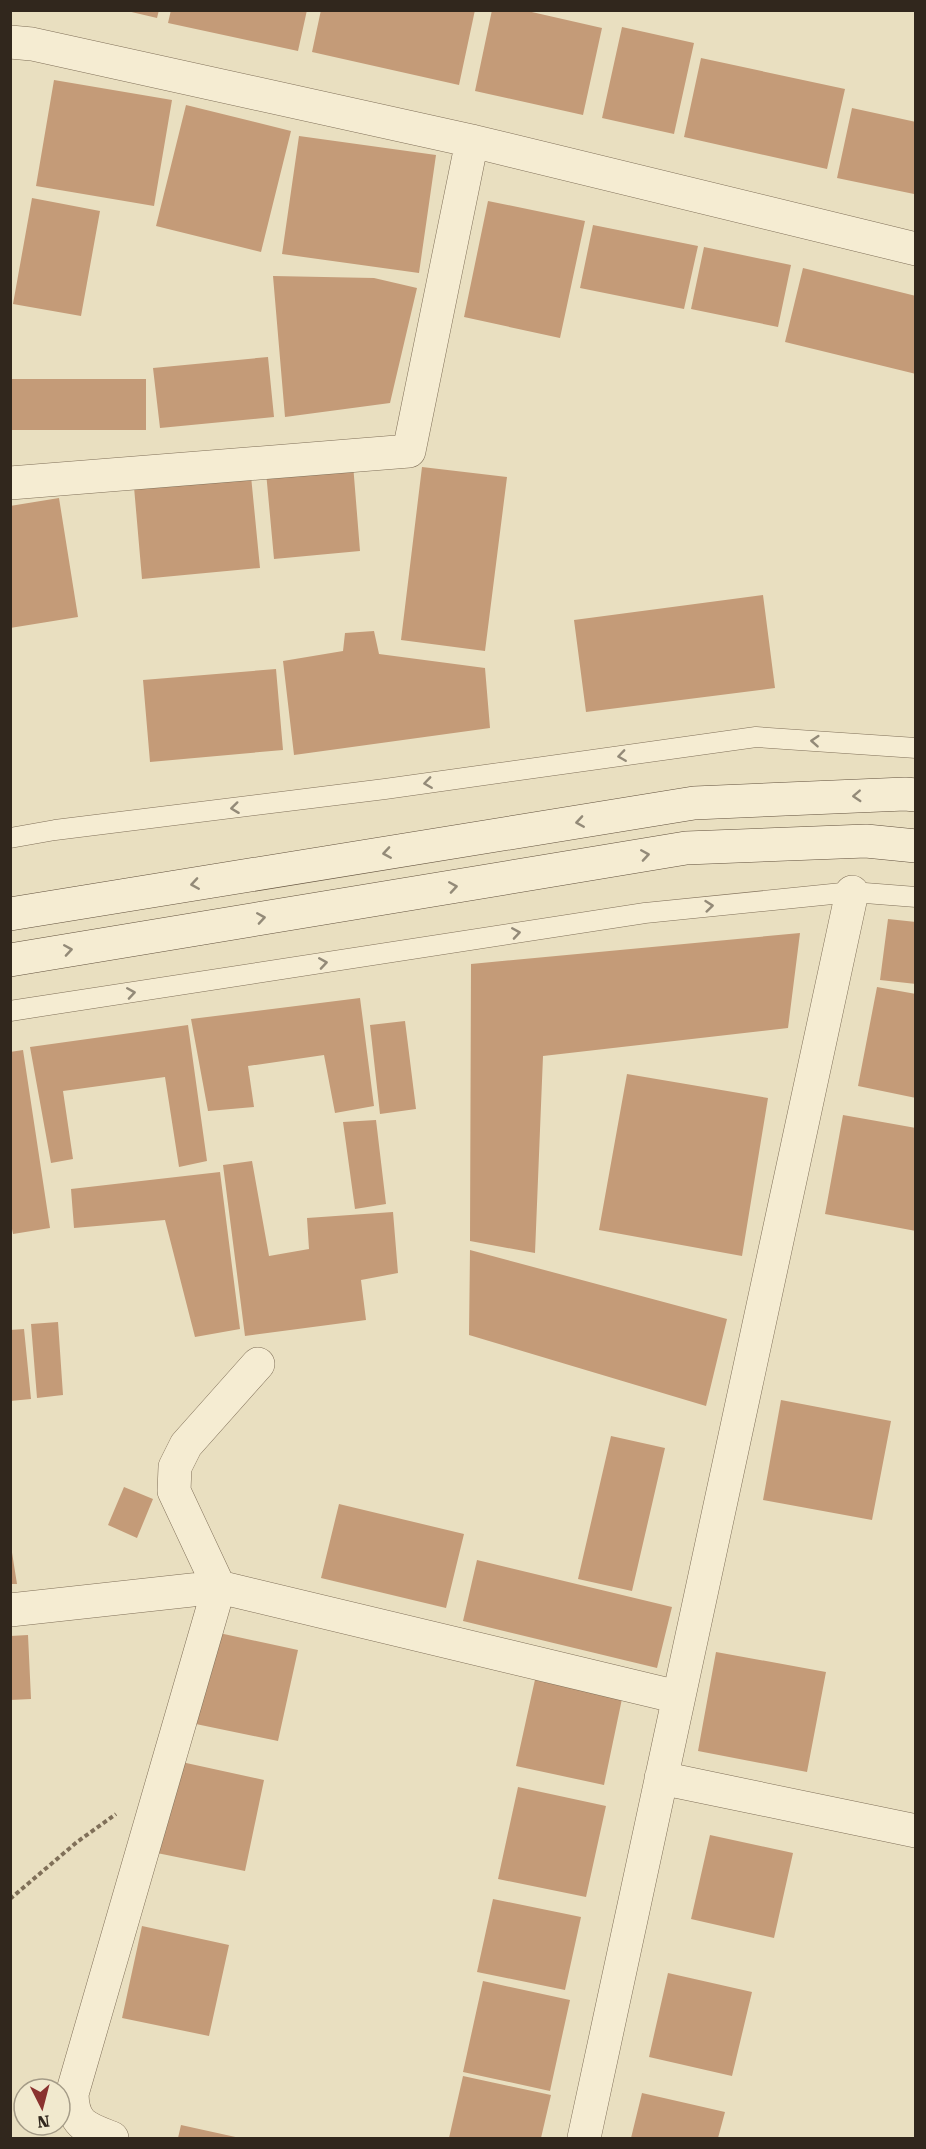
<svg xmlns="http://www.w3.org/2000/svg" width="926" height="2149" font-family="'Roboto Serif',serif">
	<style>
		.building { fill: #c49b78 }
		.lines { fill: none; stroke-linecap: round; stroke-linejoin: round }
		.service-casing { stroke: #807059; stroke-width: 21 }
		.minor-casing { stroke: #807059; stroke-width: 34 }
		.secondary-casing { stroke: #62513d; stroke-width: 34 }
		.path { stroke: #807059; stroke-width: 4; stroke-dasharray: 4.5 3; stroke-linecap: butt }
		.service { stroke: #f5ecd2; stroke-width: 20 }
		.minor { stroke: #f5ecd2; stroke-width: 33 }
		.secondary { stroke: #f5ecd2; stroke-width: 33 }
		.oneway { stroke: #938a78 }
	</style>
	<rect width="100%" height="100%" fill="#e9dfc0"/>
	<path class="building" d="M123 10H159L157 18Z
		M171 10H307L298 51 168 23Z
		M321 10H475L459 85 312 52Z
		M492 10H523L602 28 583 115 475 91Z
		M622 27 694 43 674 134 602 118Z
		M701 58 845 89 827 169 684 137Z
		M54 80 172 100 154 206 36 186Z
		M186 105 291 131 261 252 156 226Z
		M852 108 916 122 914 194 837 178Z
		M299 136 436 155 419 273 282 254Z
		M32 198 100 211 81 316 13 304Z
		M488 201 585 221 560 338 464 317Z
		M593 225 698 246 684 309 580 288Z
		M704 247 791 265 778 327 691 309Z
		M803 268 916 296V374L785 342Z
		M273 276 374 278 417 288 390 403 285 417Z
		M268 357 274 417 160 428 153 368Z
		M10 379H146V430H10Z
		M353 464 360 551 274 559 266 472Z
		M422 467 507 477 485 651 401 640Z
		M251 476 260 568 142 579 134 487Z
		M59 498 78 617 10 628V506Z
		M763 595 775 688 586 712 574 620Z
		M374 631 379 654 485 668 490 728 294 755 283 661 343 651 345 633Z
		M276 669 283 750 150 762 143 680Z
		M888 919 916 922V984L880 980Z
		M800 933 788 1028 543 1056 535 1253 470 1241 471 964Z
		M877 987 916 994V1098L858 1086Z
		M360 998 374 1106 335 1113 324 1055 248 1066 254 1107 208 1111 191 1019Z
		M405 1021 416 1109 380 1114 370 1025Z
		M188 1025 207 1161 179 1167 165 1077 63 1091 73 1159 51 1163 30 1047Z
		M23 1050 50 1228 13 1234 10 1219V1052Z
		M627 1074 768 1098 742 1256 599 1230Z
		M843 1115 916 1128V1231L825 1214Z
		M376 1120 386 1204 355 1209 343 1122Z
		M252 1161 269 1256 309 1249 307 1218 393 1212 398 1273 361 1280 366 1320 245 1336 223 1165Z
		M220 1172 240 1329 195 1337 165 1220 74 1228 71 1189Z
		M470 1250 727 1319 706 1406 469 1335Z
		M58 1322 63 1395 37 1398 31 1324Z
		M24 1329 31 1399 10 1401V1330Z
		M781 1400 891 1421 872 1520 763 1500Z
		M611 1436 665 1448 632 1591 578 1579Z
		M124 1487 153 1499 137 1538 108 1525Z
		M339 1504 464 1534 446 1608 321 1578Z
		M10 1540 17 1584H10Z
		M477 1560 672 1607 657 1668 463 1621Z
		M210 1631 298 1650 278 1741 191 1723Z
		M28 1635 31 1699 10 1700V1636Z
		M716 1652 826 1672 807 1772 698 1751Z
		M536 1675 623 1694 604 1785 516 1766Z
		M177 1761 264 1780 245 1871 157 1853Z
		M518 1787 606 1806 586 1897 498 1879Z
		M710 1835 793 1853 774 1938 691 1919Z
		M493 1899 581 1917 565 1990 477 1972Z
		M142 1926 229 1945 209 2036 122 2018Z
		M668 1973 752 1992 732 2076 649 2057Z
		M483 1981 570 2000 550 2091 463 2072Z
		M463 2076 551 2095 541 2138H449Z
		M642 2093 725 2112 718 2138H631Z
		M181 2125 240 2138H178Z"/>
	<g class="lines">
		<g class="service-casing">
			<path id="service" d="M10 838 55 830 385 789 756 737 916 748
				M10 1011 645 913 852 892 916 897"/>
		</g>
		<g class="minor-casing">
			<path id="minor" d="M10 42 32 44 472 141 916 249
				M10 483 409 451 472 141
				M10 1610 219 1587 174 1491 175 1467 186 1445 258 1364
				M661 1778 916 1831
				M112 2138C86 2128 73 2125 72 2094L219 1587 678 1697
				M584 2138 852 892"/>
		</g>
		<g class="secondary-casing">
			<path id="secondary" d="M10 914 694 803 905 794 916 795
				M10 960 686 848 866 841 916 846"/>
		</g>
		<path class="path" d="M10 1899 77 1842 116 1814"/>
		<use href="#service" class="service"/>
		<use href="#minor" class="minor"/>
		<use href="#secondary" class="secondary"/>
	</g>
	<defs><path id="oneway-chevron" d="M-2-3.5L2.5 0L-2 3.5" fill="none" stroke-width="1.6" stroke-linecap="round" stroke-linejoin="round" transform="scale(1.5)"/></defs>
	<g class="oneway">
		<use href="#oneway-chevron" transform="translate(815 741) rotate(-176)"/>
		<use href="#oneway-chevron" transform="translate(622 756) rotate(172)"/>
		<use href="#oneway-chevron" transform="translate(428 783) rotate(172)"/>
		<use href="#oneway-chevron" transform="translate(857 796) rotate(177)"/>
		<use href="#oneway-chevron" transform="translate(235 808) rotate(173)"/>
		<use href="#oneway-chevron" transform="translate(580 822) rotate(171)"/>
		<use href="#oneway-chevron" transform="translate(387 853) rotate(171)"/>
		<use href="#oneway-chevron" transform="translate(645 855) rotate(-9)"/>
		<use href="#oneway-chevron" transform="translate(195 884) rotate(171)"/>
		<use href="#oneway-chevron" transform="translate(453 887) rotate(-9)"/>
		<use href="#oneway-chevron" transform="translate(709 906) rotate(-6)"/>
		<use href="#oneway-chevron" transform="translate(261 918) rotate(-9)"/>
		<use href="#oneway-chevron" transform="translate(516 933) rotate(-9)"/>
		<use href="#oneway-chevron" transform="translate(68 950) rotate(-9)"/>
		<use href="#oneway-chevron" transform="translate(323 963) rotate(-9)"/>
		<use href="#oneway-chevron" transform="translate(131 993) rotate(-9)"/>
	</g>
	<rect width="926" height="2149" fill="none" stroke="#31271d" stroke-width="24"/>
	<g transform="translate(42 2107) rotate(174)"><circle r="28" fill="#f1e9ce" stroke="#a49b87" stroke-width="1.5"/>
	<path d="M0-4.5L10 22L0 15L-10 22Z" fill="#8a322f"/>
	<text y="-9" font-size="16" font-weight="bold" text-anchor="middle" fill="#31271d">N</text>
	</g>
</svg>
